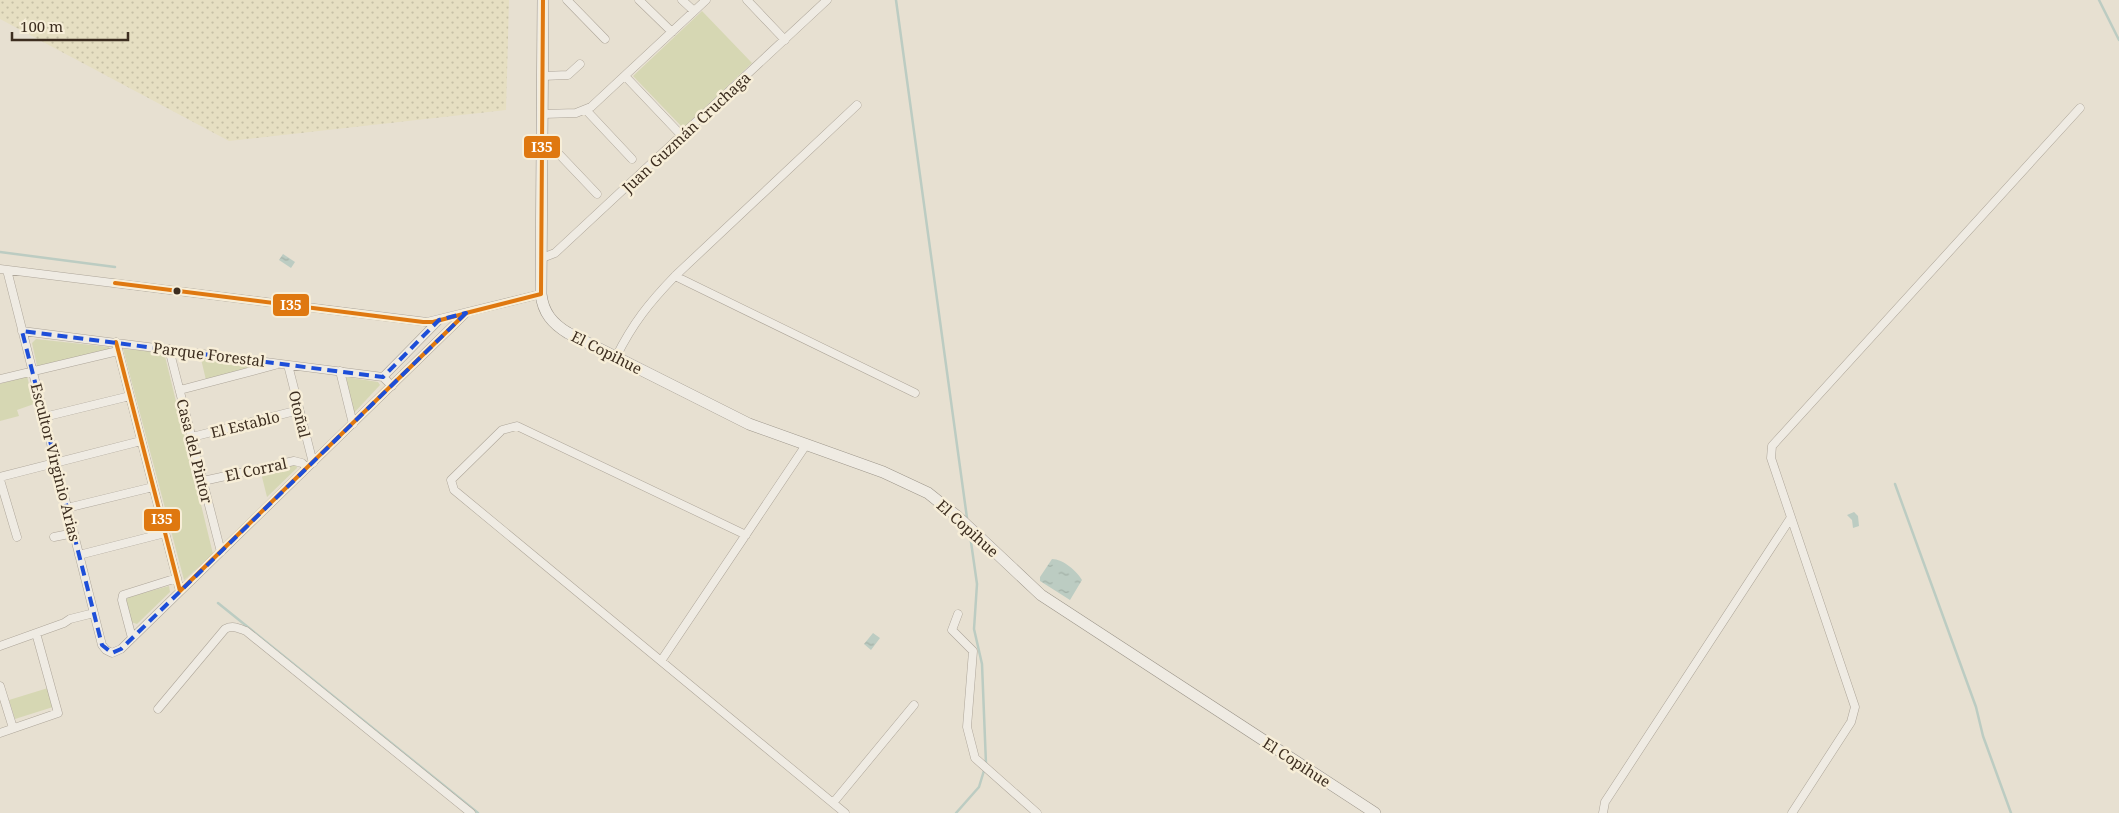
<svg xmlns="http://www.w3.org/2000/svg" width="2119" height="813" font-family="'Noto Serif',serif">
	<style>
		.farmland { fill: url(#farmland-dots) }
		.green { fill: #d6d7b3 }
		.water { fill: url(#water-ripples) }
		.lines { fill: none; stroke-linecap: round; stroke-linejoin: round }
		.stream { stroke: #bcccc2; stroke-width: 2.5 }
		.minor-casing { stroke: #ada599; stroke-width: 9 }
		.secondary-casing { stroke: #9c958a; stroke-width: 12 }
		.minor { stroke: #efebe3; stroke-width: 8 }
		.secondary { stroke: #efebe3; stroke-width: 11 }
		.bus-1-casing { stroke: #f7eed8; stroke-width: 8 }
		.bus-1 { stroke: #df7810; stroke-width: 4 }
		.marked { fill: none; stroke: #1d4ed8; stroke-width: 4; stroke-dasharray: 10 6; stroke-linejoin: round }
		.bus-dot { fill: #3d2e20; stroke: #f7eed8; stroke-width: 2 }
		.labels { text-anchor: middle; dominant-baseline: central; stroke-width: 5; stroke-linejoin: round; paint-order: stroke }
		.street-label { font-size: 15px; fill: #3d2e20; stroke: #f7eed8 }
		.line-badge { stroke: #f7eed8; stroke-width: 2 }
		.badge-label { font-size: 14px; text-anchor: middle; font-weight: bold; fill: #fff }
	</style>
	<defs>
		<pattern id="farmland-dots" width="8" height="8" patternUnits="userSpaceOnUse" patternTransform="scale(1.25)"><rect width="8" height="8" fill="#e6dfc2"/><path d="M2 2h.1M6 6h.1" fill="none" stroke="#c6c0a6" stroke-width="1.8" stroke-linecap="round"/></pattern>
		<pattern id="water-ripples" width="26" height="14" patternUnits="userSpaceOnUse" patternTransform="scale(1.25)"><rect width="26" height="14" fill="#bcccc2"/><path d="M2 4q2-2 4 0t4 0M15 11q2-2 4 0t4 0" fill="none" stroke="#a2b0a6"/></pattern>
	</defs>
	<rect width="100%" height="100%" fill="#e7e0d1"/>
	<path class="farmland" d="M0 0H509L506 110 229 141 0 19Z"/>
	<path class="green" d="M702 11 752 63 683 128 633 76Z
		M36 339 109 347 110 351 37 366 32 343Z
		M123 349 164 352 213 554 184 580Z
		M201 359 226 361 229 364 235 366 249 362 246 371 206 380Z
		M27 376 34 404 17 410 19 416 0 421V384Z
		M346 377 378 382 380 385 353 414Z
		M296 464 297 468 267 497 261 473Z
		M169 586 170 592 137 624 131 622 126 601 128 597Z
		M48 688 53 707 15 719 9 700Z"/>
	<path class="water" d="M283 254 295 262 291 268 279 260Z
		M1854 512 1858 516 1859 526 1853 528 1852 520 1847 515Z
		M1052 559C1063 559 1077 571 1082 580L1070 600 1040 581V577Z
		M873 633 880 638 871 650 864 644Z"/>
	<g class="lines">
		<path class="stream" d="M896 0 967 518
			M2099 0 2119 40
			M0 252 115 267
			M1895 484 1976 707 1983 736 2011 813
			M218 603 478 813
			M956 813 979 787 986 764 982 664 974 629 977 584 970 535"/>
		<g class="minor-casing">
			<path id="minor" d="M567 0 605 39
				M639 0 672 32
				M682 0 694 11
				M747 0 785 40
				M543 76 568 75 580 64
				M625 76 682 136
				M586 110 632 159
				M543 114 576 113 591 107 706 0
				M543 146 557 152 597 194
				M542 258 555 253 827 0
				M0 269 427 322 541 294
				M7 270 102 645 106 650 112 653 121 649 466 313
				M675 276 915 393
				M22 331 383 377 392 386
				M116 342 180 591
				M169 349 221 552
				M616 357C633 323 649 303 675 276L857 105
				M288 365 313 463
				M340 371 353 424
				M383 377 439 320
				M0 379 118 351
				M180 390 275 365
				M44 417 130 396
				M192 437 299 410
				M0 477 141 441
				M0 480 17 537
				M203 481 294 461 302 463 307 468
				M67 508 153 487
				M746 535 517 426 502 430 451 480 454 490 845 813
				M54 537 74 533
				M79 555 165 533
				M958 614 952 630 973 651 967 727 975 758 1037 813
				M132 638 122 600 123 595 177 578
				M0 646 64 623 70 619 94 613
				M661 661 806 445
				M0 686 13 728
				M158 709 225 629C233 625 238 628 246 631L471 813
				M0 733 58 713 36 633
				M833 803 914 705
				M1603 813 1605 802 1790 519
				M1792 813 1851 722 1855 707 1771 458 1772 446 2080 108"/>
		</g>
		<g class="secondary-casing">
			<path id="secondary" d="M543 0 541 294C543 313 553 324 568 333L749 424 883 472 928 493 958 517 1041 595 1375 813"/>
		</g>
		<use href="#minor" class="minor"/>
		<use href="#secondary" class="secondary"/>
		<g class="bus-1-casing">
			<path id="bus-1" d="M115 283 423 322H433L467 313
				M541 294 543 0
				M116 342 180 591 466 313 541 294"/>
		</g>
		<use href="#bus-1" class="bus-1"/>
	</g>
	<path class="marked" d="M466 313 121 649 112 653 102 645 22 331 383 377 439 320Z"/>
	<circle class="bus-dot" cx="177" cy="291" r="4.5"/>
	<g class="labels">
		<g class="street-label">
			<text transform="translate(686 132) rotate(-43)">Juan Guzmán Cruchaga</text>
			<text transform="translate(607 352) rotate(27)">El Copihue</text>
			<text transform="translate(209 354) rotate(7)">Parque Forestal</text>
			<text transform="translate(300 414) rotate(76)">Otoñal</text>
			<text transform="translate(245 424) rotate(-14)">El Establo</text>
			<text transform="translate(195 451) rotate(76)">Casa del Pintor</text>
			<text transform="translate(56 462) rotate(76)">Escultor Virginio Arias</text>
			<text transform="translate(256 469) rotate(-12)">El Corral</text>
			<text transform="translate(968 528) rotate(42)">El Copihue</text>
			<text transform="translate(1297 762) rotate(33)">El Copihue</text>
		</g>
	</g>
	<g class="line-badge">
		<rect x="523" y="135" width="38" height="24" rx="5" fill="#df7810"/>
		<rect x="272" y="293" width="38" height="24" rx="5" fill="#df7810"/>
		<rect x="143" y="508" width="38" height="24" rx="5" fill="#df7810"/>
	</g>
	<g class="badge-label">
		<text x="542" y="152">I35</text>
		<text x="291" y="310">I35</text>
		<text x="162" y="524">I35</text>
	</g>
	<path d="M12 32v8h116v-8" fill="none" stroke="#3d2e20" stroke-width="2.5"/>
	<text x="20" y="32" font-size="15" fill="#3d2e20" stroke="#f7eed8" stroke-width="4" paint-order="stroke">100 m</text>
</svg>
